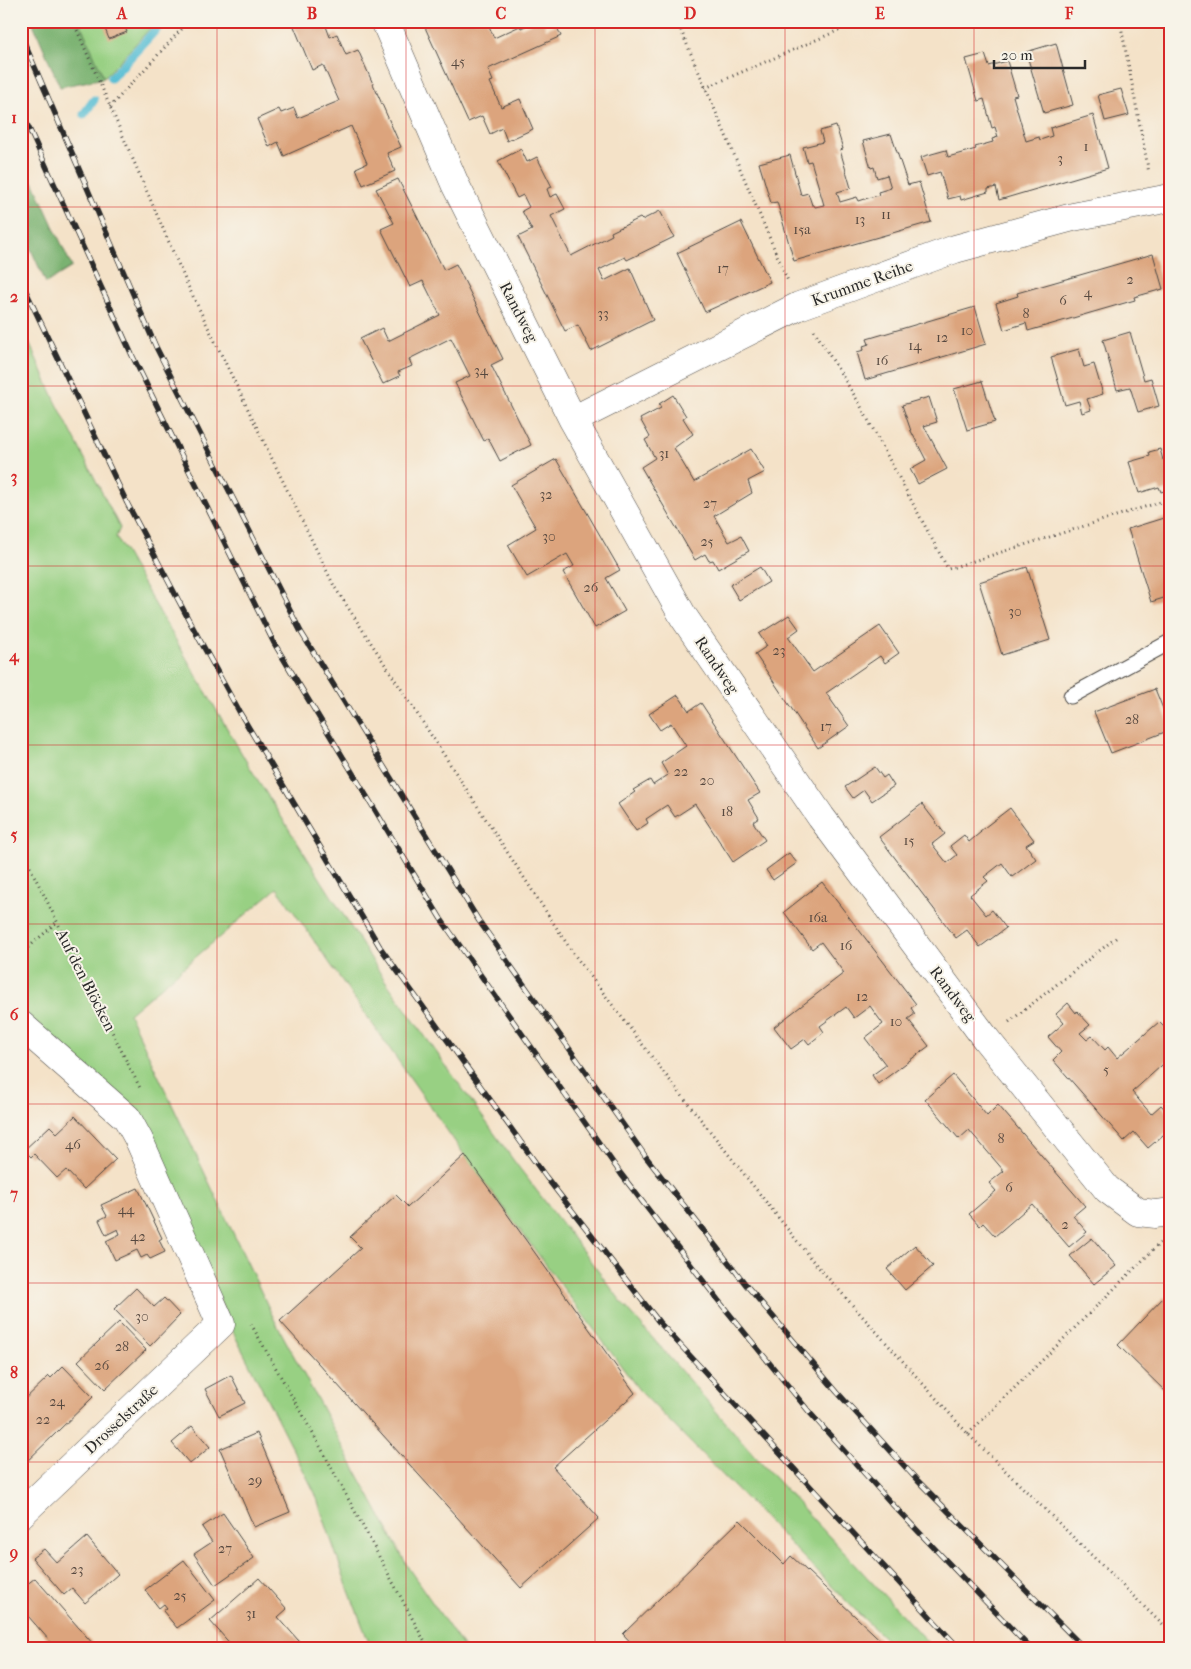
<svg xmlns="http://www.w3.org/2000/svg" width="1191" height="1669" font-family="'IM FELL French Canon',serif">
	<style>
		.green { fill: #98d083; stroke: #627e57 }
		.forest { fill: #7ab271; stroke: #526e4e }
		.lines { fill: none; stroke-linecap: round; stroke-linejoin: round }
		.stream { stroke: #57bed4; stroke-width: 9 }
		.building { fill: #dca47d }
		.service-casing { stroke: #494643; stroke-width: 17 }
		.minor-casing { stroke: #494643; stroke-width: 29 }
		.path { stroke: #494643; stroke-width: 3; stroke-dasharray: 1 4; stroke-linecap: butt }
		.service { stroke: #fff; stroke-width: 15 }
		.minor { stroke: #fff; stroke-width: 28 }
		.rail-casing { stroke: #2b2b2b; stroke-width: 5.5 }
		.rail { stroke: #f7f3e8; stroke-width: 4; stroke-dasharray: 11; stroke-linecap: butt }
		.grid { fill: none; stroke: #d62828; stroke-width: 1; stroke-opacity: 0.55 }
		.labels { text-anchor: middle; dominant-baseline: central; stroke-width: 4; stroke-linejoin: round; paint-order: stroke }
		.number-label { font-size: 14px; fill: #574940 }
		.street-label { font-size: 16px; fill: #2b2b2b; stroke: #f7f3e8 }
		.neatline { fill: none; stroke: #d62828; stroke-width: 2 }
		.grid-label { font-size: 16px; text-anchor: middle; font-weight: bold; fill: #d62828 }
	</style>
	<rect width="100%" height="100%" fill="#f7f3e8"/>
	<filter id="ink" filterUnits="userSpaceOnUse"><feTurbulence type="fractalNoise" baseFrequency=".02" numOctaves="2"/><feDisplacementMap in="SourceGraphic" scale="10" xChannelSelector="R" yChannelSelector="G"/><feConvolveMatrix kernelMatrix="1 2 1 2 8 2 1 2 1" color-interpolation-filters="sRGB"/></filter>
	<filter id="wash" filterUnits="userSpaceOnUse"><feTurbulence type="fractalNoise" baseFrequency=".0096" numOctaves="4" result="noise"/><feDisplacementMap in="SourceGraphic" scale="20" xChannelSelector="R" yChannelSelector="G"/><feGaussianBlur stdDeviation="1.12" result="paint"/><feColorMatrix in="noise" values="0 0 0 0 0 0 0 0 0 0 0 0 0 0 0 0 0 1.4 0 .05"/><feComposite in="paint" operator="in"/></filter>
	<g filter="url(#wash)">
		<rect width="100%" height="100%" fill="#f4e2c8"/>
		<path class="green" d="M79 21H157L104 78Z
			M21 325 56 402 120 528 116 537 249 766 382 976 514 1161 624 1305 760 1462 933 1648H895L859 1614 639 1390 465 1156 277 888 129 1014 275 1321 409 1569 464 1648H371L346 1583 315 1493 236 1338 142 1125 21 1012Z"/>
		<path class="forest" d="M32 21H79L104 78 60 87Z
			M21 155 72 267 46 283 21 227Z"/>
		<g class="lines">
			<path class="stream" d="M111 78 164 21
				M84 114 94 100"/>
		</g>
		<g id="blocks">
			<path class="building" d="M102 21H122L127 32 109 39Z
				M299 21H324L330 37 337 34 346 55 358 50 401 147 387 153 395 171 363 185 356 168 367 163 351 126 284 156 278 142 269 147 257 119 279 109 281 113 294 108 298 118 339 101 323 65 312 70 293 24Z
				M427 21H487L494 38 520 26 521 28 536 21H542L546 29 556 25 561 36 488 69 493 81 490 82 501 107 520 99 533 129 507 141 502 128 490 134 482 116 468 122 423 23Z
				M1056 43 1073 105 1044 113 1026 52Z
				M985 54 989 66 1007 61 1017 95 1013 96 1026 141 1039 137 1040 140 1052 136 1050 128 1093 115 1108 168 999 200 996 187 988 189V192L961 200 960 196 948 199 940 172 927 176 921 157 946 150 948 157 976 149 975 147 993 142 992 139 998 137 995 127 992 128 984 99 978 101 966 59Z
				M1121 89 1129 115 1105 121 1098 95Z
				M836 126 843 149 840 150 851 188 837 192 840 202 857 197 859 201 868 198 879 195 878 192 891 188 887 175 877 178 874 167 871 168 863 141 891 134 908 185 919 182 931 222 794 261 777 202 771 203 759 163 790 155 801 195 808 193 812 205H814L815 207 824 205 811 161 807 162 803 147 823 142 820 131Z
				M521 149 527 162 537 157 552 187 547 189 550 197 557 194 565 209 551 216 571 256 612 235 611 232 640 218 642 220 660 211 674 237 627 260 625 257 599 270 604 281 630 268 653 320 591 351 578 325 565 331 518 237 532 230 522 211 529 207 523 195 517 198 498 161Z
				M398 179 444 270 456 264 503 359 491 365 531 445 500 461 488 438 484 441 455 383 470 376 451 338 409 359 412 366 398 372 400 376 383 384 360 339 382 328 388 341 440 315 423 281 410 287 381 229 394 223 376 189Z
				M741 222 770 282 705 312 677 253Z
				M1153 254 1163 289 1134 297 1135 300 1028 331 1026 323 1004 330 996 303 1018 296 1017 293Z
				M975 307 986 344 865 380 857 352 864 350 863 346 869 344 867 339Z
				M1130 332 1144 380 1151 378 1159 406 1138 412 1130 387 1117 390 1103 340Z
				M1079 349 1084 367 1094 364 1103 394 1087 399 1091 410 1082 413 1079 401 1065 405 1051 357Z
				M982 381 995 422 967 430 954 389Z
				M673 395 686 416 683 418 693 434 674 448 694 482 751 449 765 472 748 481 752 493 714 516 729 542 741 536 749 551 718 569 713 560 709 561 705 554 695 560 641 467 655 458 645 440 650 437 640 419 661 408 659 404Z
				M929 397 937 422 924 426 947 469 918 484 910 469 926 460 911 431 902 405Z
				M1160 449 1163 460 1170 458V489L1161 492 1159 487 1139 493 1129 462 1150 456 1149 452Z
				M556 459 620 570 606 578 625 611 595 628 563 572 574 566 567 554 527 577 508 545 536 528 511 485Z
				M1170 516V596L1151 602 1128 529Z
				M760 567 769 582 739 600 730 585Z
				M1027 567 1050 640 1002 655 979 582Z
				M789 615 799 629 788 637 813 672 880 626 899 653 885 663 880 656 826 693 849 726 818 748 755 654 767 646 759 634Z
				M1155 689 1170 726V730L1111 753 1094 712Z
				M678 695 689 711 701 703 760 793 748 800 759 818 753 822 765 840 733 862 695 804 675 817 667 805 646 819 648 823 636 831 618 804 635 792 633 790 650 780 653 785 668 775 661 763 686 746 671 723 660 730 649 714Z
				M875 767 883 778 887 775 894 786 872 801 864 790 853 798 845 787Z
				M922 804 945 834 932 844 947 863 957 855 950 846 964 835 969 842 981 832 980 831 1010 808 1034 840 1026 845 1036 859 1012 877 1002 863 984 877 988 881 970 895 986 915 992 910 1006 928 980 947 967 930 956 938 879 837Z
				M789 853 797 863 773 880 766 870Z
				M822 882 916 1004 911 1008 915 1014 908 1019 929 1046 878 1084 872 1075 886 1065 865 1038 883 1024 870 1006 854 1018 846 1007 820 1026 824 1032 809 1044 805 1039 791 1049 774 1027 844 973 821 942 812 949 784 912Z
				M1068 1003 1076 1013 1077 1011 1090 1025 1080 1033 1087 1040 1092 1036 1105 1050 1108 1047 1117 1058 1159 1022 1170 1033V1058L1132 1092 1151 1114 1161 1105 1170 1115V1129L1148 1148 1134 1132 1124 1141 1053 1060 1061 1052 1048 1037 1064 1023 1056 1014Z
				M953 1075 987 1116 998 1105 1085 1206 1073 1216 1087 1232 1069 1247 1032 1204 995 1236 983 1223 980 1226 969 1214 996 1191 989 1183 1004 1171 969 1130 959 1139 925 1099Z
				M75 1116 116 1159 84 1189 66 1170 57 1178 34 1154 31 1157 24 1150 50 1126 57 1133Z
				M465 1155 635 1393 553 1467 599 1518 521 1588 280 1321 361 1248 350 1237 396 1195 408 1207Z
				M138 1188 162 1238 159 1240 165 1252 150 1259 147 1255 141 1258 137 1250 115 1260 106 1241 120 1234 118 1229 106 1235 99 1220 107 1216 101 1205Z
				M1092 1238 1116 1266 1094 1284 1070 1256Z
				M915 1245 933 1266 905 1290 887 1269Z
				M136 1288 154 1307 164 1298 180 1315 150 1346 114 1309Z
				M1164 1297 1170 1303V1396L1118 1345Z
				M119 1322 146 1350 105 1389 78 1361Z
				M63 1366 93 1397 21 1467V1403L49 1376 51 1378Z
				M231 1375 245 1403 219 1416 205 1389Z
				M192 1426 210 1447 190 1464 172 1443Z
				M257 1433 290 1512 254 1527 220 1449Z
				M223 1513 254 1558 215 1585 194 1554 212 1542 202 1527Z
				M740 1520 784 1564 791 1556 889 1648H636L623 1634Z
				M87 1537 118 1574 85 1603 72 1588 64 1595 32 1558 44 1549 57 1563Z
				M184 1560 215 1600 177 1628 163 1611 167 1608 164 1604 159 1608 145 1590Z
				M35 1578 94 1645 91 1648H56L21 1608V1589Z
				M259 1578 287 1609 278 1617 305 1648H234L210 1621Z"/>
		</g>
	</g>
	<g filter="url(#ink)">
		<use href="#blocks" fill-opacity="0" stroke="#494643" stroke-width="1"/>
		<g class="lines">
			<g class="service-casing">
				<path id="service" d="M1071 696 1170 642"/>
			</g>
			<g class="minor-casing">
				<path id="minor" d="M385 21 455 184 573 420 683 616 821 817 986 1039 1107 1189 1138 1212 1156 1214 1170 1212
					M573 420 799 306 955 249 1073 217 1170 198
					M21 1025 127 1118 139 1140 221 1324 21 1514"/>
			</g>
			<path class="path" d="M73 21 187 284 334 586 573 953 668 1078 812 1260 968 1434 1170 1632
				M677 21 788 281
				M1120 21 1149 173
				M705 88 860 21
				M110 107 189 21
				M814 330 859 403 948 569 1170 499
				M21 849 140 1088
				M21 954 57 922
				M1009 1022 1117 937
				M251 1324 321 1448 428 1648
				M968 1434 1160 1243"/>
			<use href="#service" class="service"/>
			<use href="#minor" class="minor"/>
			<g class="rail-casing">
				<path id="rail" d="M21 35 156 347 301 632 479 921 646 1157 747 1286 837 1392 918 1481 1084 1648
					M21 111 132 355 274 643 441 919 621 1174 718 1300 811 1414 892 1504 1030 1648
					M21 281 127 503 191 624 240 713 380 947 546 1177 659 1322 959 1648"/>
			</g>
			<use href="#rail" class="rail"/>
		</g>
	</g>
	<path class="grid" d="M217 21V1648M406 21V1648M595 21V1648M785 21V1648M974 21V1648M21 207H1170M21 386H1170M21 566H1170M21 745H1170M21 924H1170M21 1104H1170M21 1283H1170M21 1462H1170"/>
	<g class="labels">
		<g class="number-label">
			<text x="458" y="61">45</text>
			<text x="1086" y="146">1</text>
			<text x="1060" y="158">3</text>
			<text x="886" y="214">11</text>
			<text x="860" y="219">13</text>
			<text x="802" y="229">15a</text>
			<text x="723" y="268">17</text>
			<text x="1130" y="279">2</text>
			<text x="1088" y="292">4</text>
			<text x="1063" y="300">6</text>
			<text x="603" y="313">33</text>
			<text x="1026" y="313">8</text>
			<text x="967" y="330">10</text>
			<text x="942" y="337">12</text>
			<text x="915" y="345">14</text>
			<text x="882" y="360">16</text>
			<text x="481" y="370">34</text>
			<text x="664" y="453">31</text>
			<text x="546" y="494">32</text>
			<text x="710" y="503">27</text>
			<text x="549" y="536">30</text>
			<text x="707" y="541">25</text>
			<text x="591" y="587">26</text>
			<text x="1015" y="611">30</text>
			<text x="779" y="650">23</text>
			<text x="1132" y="719">28</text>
			<text x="826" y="726">17</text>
			<text x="681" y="771">22</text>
			<text x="707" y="780">20</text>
			<text x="727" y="811">18</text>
			<text x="909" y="840">15</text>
			<text x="818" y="917">16a</text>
			<text x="846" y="945">16</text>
			<text x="862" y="996">12</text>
			<text x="896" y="1021">10</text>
			<text x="1106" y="1069">5</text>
			<text x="1001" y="1138">8</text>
			<text x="73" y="1144">46</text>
			<text x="1009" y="1187">6</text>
			<text x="126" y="1209">44</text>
			<text x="1065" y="1224">2</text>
			<text x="138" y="1236">42</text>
			<text x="142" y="1316">30</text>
			<text x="122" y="1346">28</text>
			<text x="102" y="1365">26</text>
			<text x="57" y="1401">24</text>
			<text x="43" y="1419">22</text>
			<text x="255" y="1480">29</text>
			<text x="225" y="1548">27</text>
			<text x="77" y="1569">23</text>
			<text x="180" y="1595">25</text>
			<text x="251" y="1613">31</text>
		</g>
		<g class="street-label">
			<text transform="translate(862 283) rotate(-20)">Krumme Reihe</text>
			<text transform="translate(519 312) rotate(63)">Randweg</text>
			<text transform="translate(717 665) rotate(56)">Randweg</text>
			<text transform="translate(86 980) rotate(63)">Auf den Blöcken</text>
			<text transform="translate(953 994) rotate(53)">Randweg</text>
			<text transform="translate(121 1419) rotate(-43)">Drosselstraße</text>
		</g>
	</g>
	<rect width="1191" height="1669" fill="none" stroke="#f7f3e8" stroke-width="55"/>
	<path d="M994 60v8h91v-8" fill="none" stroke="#2b2b2b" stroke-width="2.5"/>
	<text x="1001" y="60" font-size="15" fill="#2b2b2b" stroke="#f7f3e8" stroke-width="4" paint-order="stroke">20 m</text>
	<rect x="28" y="28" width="1136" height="1614" class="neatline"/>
	<g class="grid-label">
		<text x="122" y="19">A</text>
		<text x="312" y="19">B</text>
		<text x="501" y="19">C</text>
		<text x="690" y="19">D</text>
		<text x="880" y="19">E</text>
		<text x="1069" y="19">F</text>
		<text x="14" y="123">1</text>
		<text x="14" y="302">2</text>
		<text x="14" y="482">3</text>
		<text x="14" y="661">4</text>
		<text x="14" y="840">5</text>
		<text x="14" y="1020">6</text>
		<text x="14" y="1199">7</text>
		<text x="14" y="1378">8</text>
		<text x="14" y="1558">9</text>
	</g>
</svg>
